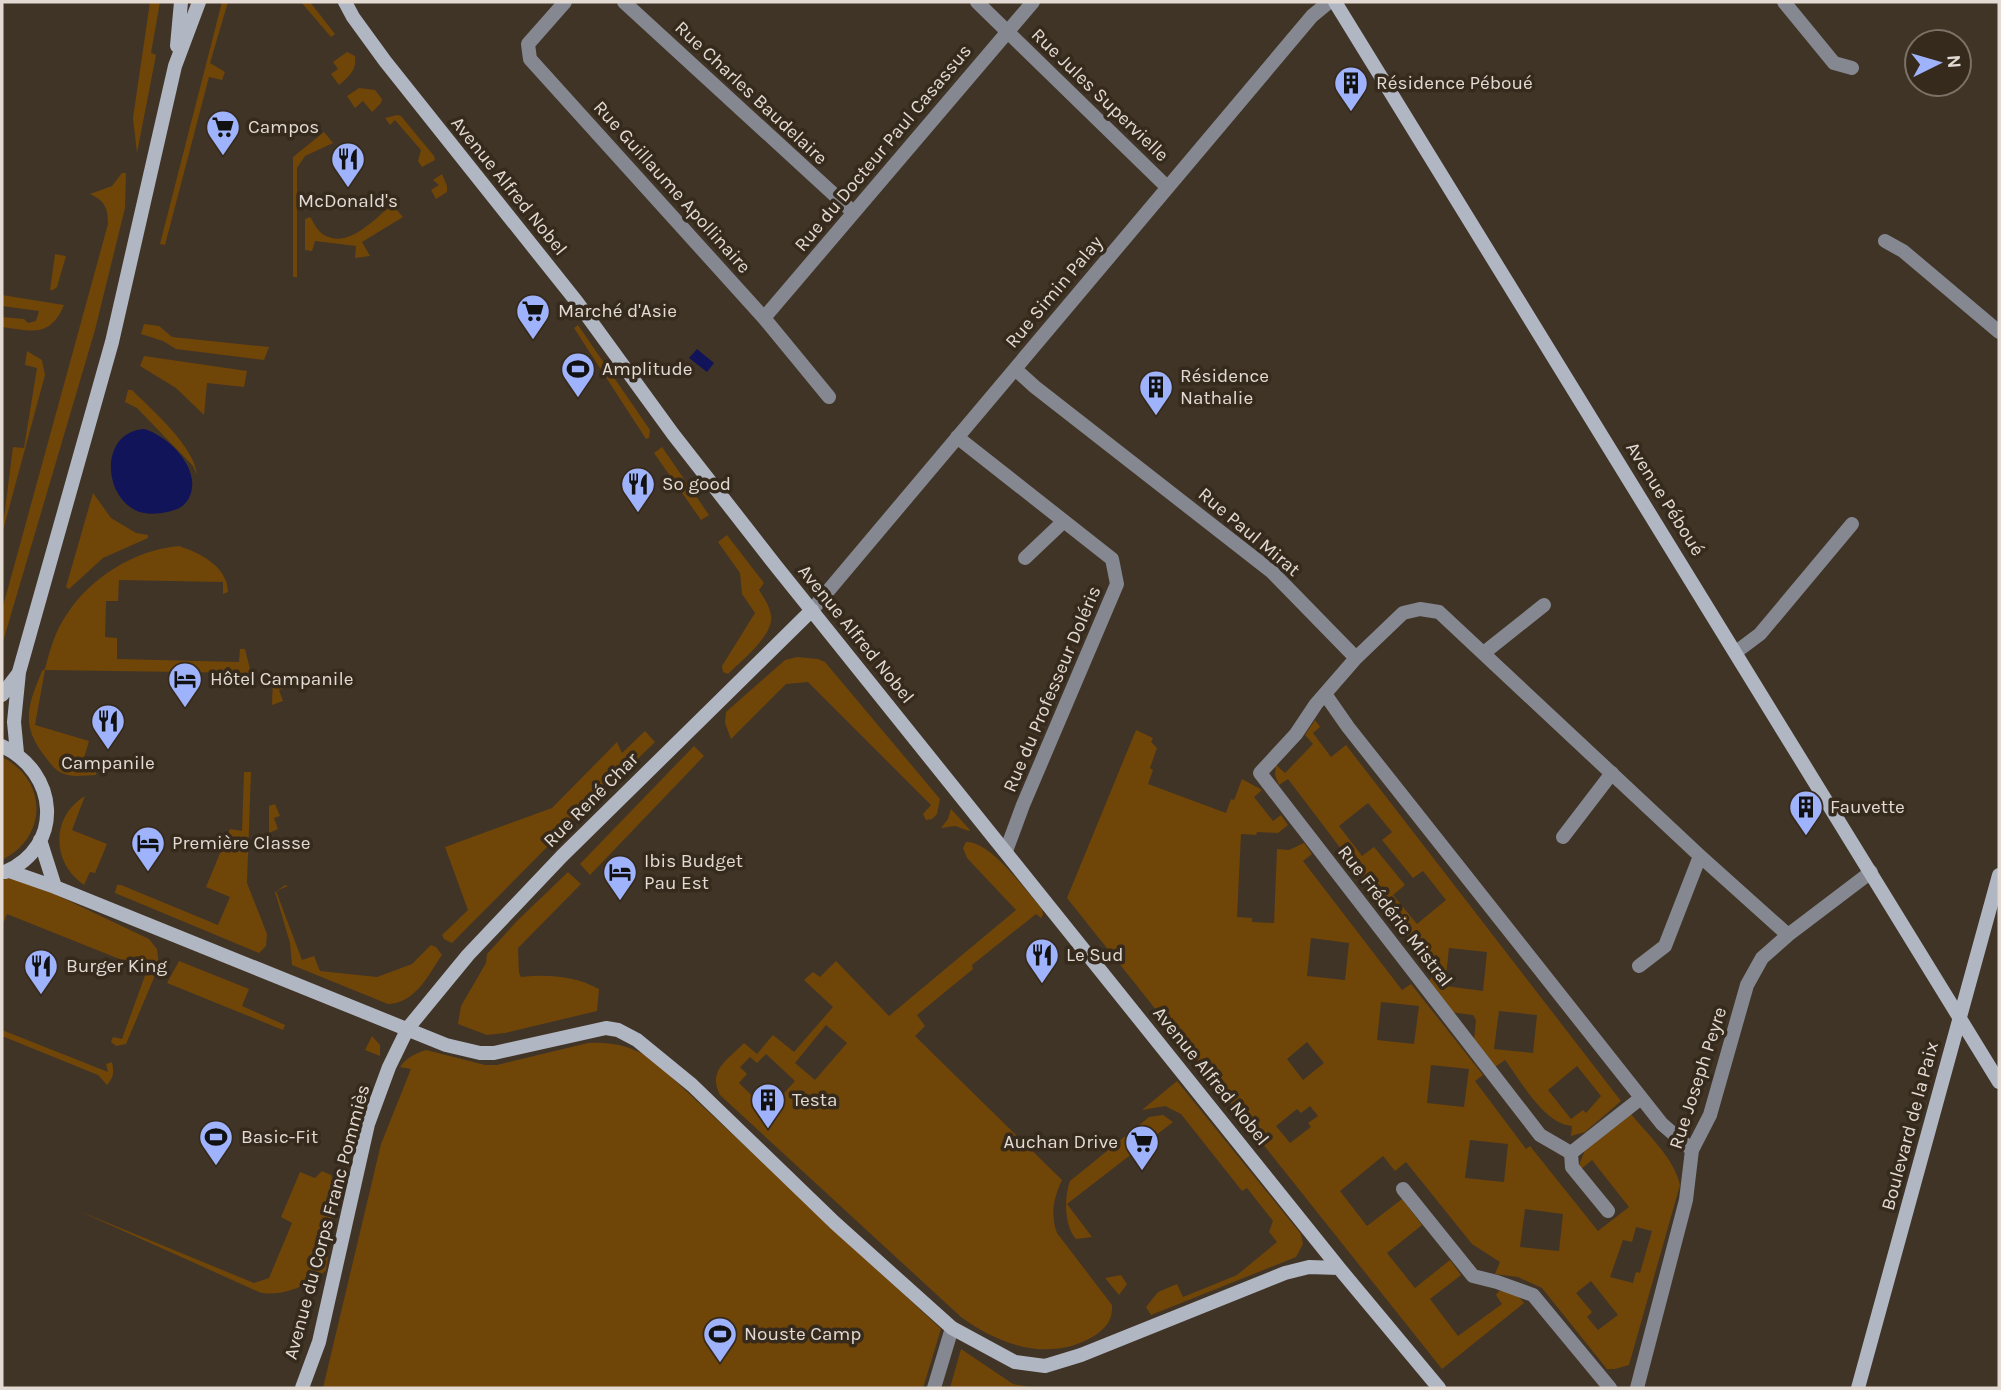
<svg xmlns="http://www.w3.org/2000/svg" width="2001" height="1390" font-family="Karla,sans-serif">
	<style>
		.green { fill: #704508; fill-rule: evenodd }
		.water { fill: #111458 }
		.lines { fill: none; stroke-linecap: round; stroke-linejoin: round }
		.street { stroke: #858890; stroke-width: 14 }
		.secondary { stroke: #b1b6c3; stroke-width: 14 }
		.labels { text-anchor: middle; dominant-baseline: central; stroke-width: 7; stroke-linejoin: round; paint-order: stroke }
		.poi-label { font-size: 19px; fill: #e3dbd3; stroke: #362a1d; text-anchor: start }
		.street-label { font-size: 19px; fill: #e3dbd3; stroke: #362a1d }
	</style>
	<rect width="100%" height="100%" fill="#403427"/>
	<path class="green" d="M150 2H160L151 53 156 55 137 153 133 118Z
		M222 2H228L210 63 225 72 222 80 209 77 165 245 160 244Z
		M301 2H310L335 34 331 37Z
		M347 52 355 56C357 70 349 76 339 85L331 74 338 69 333 62Z
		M359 88 375 90 382 99 381 103 372 112 363 101 355 108 347 96Z
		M397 115 401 116 434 156 435 160 422 167 418 161 421 150 395 120 390 125 385 118Z
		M324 132 333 143 305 156 297 168V277H293V157Z
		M122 173H126L125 208 95 330 2 645V610L108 224C108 208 105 201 90 194L112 186Z
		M442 174 447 186V192L436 199 431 190 439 185 433 180Z
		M392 205 403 217 362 242 370 256 355 258 356 246 315 241 312 251 305 250V219L310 217C314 223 318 232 324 235 349 249 374 219 392 205Z
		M55 254 66 256 57 287 53 290H50Z
		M2 295 64 305C50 338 32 331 2 327V317L24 319 28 323 36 321 39 311 2 306Z
		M144 324 159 326 172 337 269 347 264 360 176 349 163 341 141 334Z
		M578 325 650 430 649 438 646 439 574 328Z
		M27 351 42 360 45 375 2 534 13 447 24 448 37 368 25 365Z
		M144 356 247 371 244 387 207 383 204 415 176 388 140 366Z
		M128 390H132C152 410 195 447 197 475L193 466 137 408 125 402Z
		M662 447 709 515 701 520 654 453Z
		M93 493 111 518 136 533 148 535V538L103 558 69 589 66 587Z
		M727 535 764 583 759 590C764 598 770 606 771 616 774 635 741 661 728 674L723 672 722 666 755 613 742 594 740 573 718 542Z
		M179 546C200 553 227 566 228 592L223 594V582L119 580 118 601H106L105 637 117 638V659L239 662 240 649H245L251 673 45 670 35 725 89 741 82 765 97 770 96 775C87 775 77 777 68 775 56 773 50 763 43 754 20 723 29 703 42 671L45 669C50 650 55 631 67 614 91 577 135 550 179 546Z
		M797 657 818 659 825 662 940 799 937 814 932 819 926 820 923 814 931 805 808 682 786 684 731 739 725 723 726 712 785 660Z
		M280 676 284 688 279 690 283 701 272 705 273 679Z
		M1315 720 1320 727 1313 733 1331 757 1346 745 1621 1101 1585 1132 1571 1136 1572 1126C1544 1124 1521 1081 1505 1060L1495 1067 1474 1040 1476 1020 1473 1015 1450 1012 1427 982 1436 974 1288 779 1279 785 1275 775 1276 765 1285 773 1313 744 1305 735ZM1368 803 1392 832 1382 840 1413 878 1423 871 1446 900 1417 924 1393 895 1405 885 1374 847 1362 856 1339 826ZM1449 948 1487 952 1483 991 1445 986ZM1499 1011 1537 1015 1533 1053 1494 1049ZM1577 1066 1601 1096 1586 1113 1583 1110 1571 1119 1548 1090Z
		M1136 730 1153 738 1151 742 1157 748 1150 768 1153 770 1148 784 1226 813 1231 799 1234 800 1242 779 1262 790 1254 797 1273 821 1281 815 1288 825 1278 833 1257 832 1256 835 1241 834 1237 917 1252 918V922L1274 923 1277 849 1289 850 1304 843 1312 854 1303 861 1402 990 1411 984 1483 1075 1475 1081 1526 1149 1530 1146 1598 1231 1629 1207 1592 1160 1581 1169 1579 1165 1585 1150 1631 1114C1648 1135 1674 1158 1680 1185L1629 1365 1615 1369H1607L1542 1288 1518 1277 1495 1274 1500 1262 1472 1244 1406 1162 1395 1171 1383 1156 1340 1191 1367 1226 1402 1199 1422 1225 1387 1253 1415 1288 1450 1260 1461 1275 1430 1299 1458 1336 1502 1304 1496 1295 1499 1291C1510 1289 1518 1295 1524 1303L1442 1369 1067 898ZM1311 938 1349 943 1345 980 1307 976ZM1381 1002 1419 1006 1414 1044 1377 1040ZM1307 1042 1324 1063 1303 1080 1287 1059ZM1431 1065 1469 1069 1464 1107 1427 1103ZM1310 1106 1318 1116 1308 1123 1311 1127 1290 1143 1276 1126 1297 1109 1301 1113ZM1470 1140 1508 1144 1504 1182 1465 1178ZM1525 1209 1563 1214 1559 1251 1520 1247ZM1636 1227 1652 1231 1640 1273 1636 1272 1633 1283 1610 1277 1623 1240 1632 1242ZM1591 1281 1618 1315 1598 1330 1587 1317 1592 1312 1576 1293Z
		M645 731 655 742 556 838 452 943 444 939 442 935 468 910 445 847 552 808 617 742 622 753Z
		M694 746 704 756 590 875 580 864Z
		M2 757C48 780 48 837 2 860Z
		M244 772H251L247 883 267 934 266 946 259 953 115 893 117 885H121L218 925 230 897 206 887 230 829 242 831Z
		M85 796 72 830 107 844 95 873 90 872 84 885C52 864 50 817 85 796Z
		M275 804 280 816 274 818 278 829 269 833V806Z
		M951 809 970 830 969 831 955 826 941 828 948 819Z
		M966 842C991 841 1026 891 1042 909L1043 915 1041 918 1036 914 972 965 973 969 917 1015 925 1026 915 1036 1062 1180C1054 1197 1050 1214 1057 1233L1112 1305C1113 1320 1106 1328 1094 1336 1050 1363 999 1345 961 1317L720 1095C707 1070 728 1060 744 1043L757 1054 773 1035 794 1052 833 1007 804 980 813 972 820 977 836 961 889 1016 1016 910 967 858 963 848ZM826 1025 847 1043 815 1080 795 1063ZM766 1054 795 1081 768 1111 739 1083 747 1074 740 1067 750 1057 757 1063Z
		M568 872 581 884 518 948 519 973 521 977C548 974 575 976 599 989L597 1011 505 1033 487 1035 458 1024 461 1006 486 963 487 954 517 921Z
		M9 878 25 880 149 939 157 949 159 966 126 1044 116 1046 111 1042 113 1037 122 1039 147 970 7 914 2 926V880Z
		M285 885 288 886 276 891 302 960 314 956 320 971 377 977 412 964 431 945 436 947 442 955C428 975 416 1003 388 1004L292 965 290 943 275 892Z
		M179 961 249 989 242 1006 285 1025 283 1030 167 983Z
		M2 1030 108 1072 106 1064 112 1062C114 1072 114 1077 107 1085L98 1075 2 1036Z
		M372 1036 380 1045V1056L365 1050Z
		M588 1043C613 1042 632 1046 653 1060L941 1329 923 1388H323L381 1144 411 1069 400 1067C406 1058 416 1053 426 1050L485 1065H497Z
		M1177 1081 1301 1234 1303 1244 1296 1257 1151 1315 1146 1307 1158 1292 1177 1284 1183 1297 1237 1275 1277 1242 1269 1232 1273 1221 1247 1188 1242 1191 1181 1114 1165 1106 1142 1110Z
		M1163 1115 1173 1122 1067 1204 1092 1237 1076 1239C1064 1225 1064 1198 1070 1181L1149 1117Z
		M322 1171 331 1175 337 1190 326 1270C312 1285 279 1298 259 1292L79 1211 254 1283 269 1278 292 1223 281 1217 300 1172 315 1178Z
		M1121 1275 1127 1284 1119 1295 1105 1278Z
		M961 1349 1013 1384 1035 1388H950Z"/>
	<path class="water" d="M697 349 714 363 707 372 689 358Z
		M144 429C169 436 203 470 189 498 184 507 177 510 167 512 157 514 144 515 135 510 102 493 101 432 144 429Z"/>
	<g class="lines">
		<path class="street" d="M565 2 528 44 530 59 764 318 829 397
			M624 2 853 212
			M977 2 1167 187
			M1784 2 1834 63 1852 68
			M1885 241 1903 251 1999 332
			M764 318 1033 2
			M1015 369 1035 387 1272 572 1356 658 1403 613 1420 609 1439 612 1700 856 1788 935
			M957 437 1112 559 1117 584 1023 805 1006 851
			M1025 558 1064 521
			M812 610 1312 16 1329 2
			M1485 652 1544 605
			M1736 652 1760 634 1852 524
			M1356 658 1316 704 1296 734 1260 773 1540 1135 1571 1153 1641 1098
			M1325 694 1348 727 1662 1124 1692 1150
			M1563 837 1612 773
			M1639 966 1665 946 1700 856
			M1571 1153 1572 1167 1608 1211
			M1403 1189 1473 1276 1497 1282 1533 1295 1610 1388
			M934 1388 952 1328
			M1637 1388 1686 1200 1692 1150 1710 1115 1747 985 1762 958 1788 935 1871 872"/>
		<path class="secondary" d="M345 2 353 17 385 61 577 302 673 434 776 566 1339 1268 1439 1388
			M1335 2 1999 1082
			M177 46 181 2
			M2 695 18 674
			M2 746C58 772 65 846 5 872
			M17 753 14 722 19 672 112 342 175 66 199 2
			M40 840 55 887
			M9 871 55 887 446 1045 480 1053H494L606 1028 618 1030 637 1040 692 1085 835 1223 952 1328 1015 1362 1045 1366 1081 1355 1285 1273 1309 1267 1339 1268
			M302 1388 319 1342 368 1124 389 1067 408 1028 468 955 562 856 812 610
			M1858 1388 1999 875"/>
	</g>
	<defs>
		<g id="building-pin" transform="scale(1.75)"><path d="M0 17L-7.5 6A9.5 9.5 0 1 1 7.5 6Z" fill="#9fb3fd" stroke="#362a1d"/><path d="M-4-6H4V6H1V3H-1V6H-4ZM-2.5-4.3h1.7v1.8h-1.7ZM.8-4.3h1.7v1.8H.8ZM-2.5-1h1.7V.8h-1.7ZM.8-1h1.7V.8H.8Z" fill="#111"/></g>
		<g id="supermarket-pin" transform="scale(1.75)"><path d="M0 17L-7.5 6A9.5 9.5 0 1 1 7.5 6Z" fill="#9fb3fd" stroke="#362a1d"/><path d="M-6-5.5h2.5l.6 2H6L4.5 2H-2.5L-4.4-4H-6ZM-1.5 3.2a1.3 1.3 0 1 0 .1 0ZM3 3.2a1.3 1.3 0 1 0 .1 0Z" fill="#111"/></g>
		<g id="restaurant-pin" transform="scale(1.75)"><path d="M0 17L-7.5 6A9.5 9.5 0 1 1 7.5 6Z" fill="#9fb3fd" stroke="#362a1d"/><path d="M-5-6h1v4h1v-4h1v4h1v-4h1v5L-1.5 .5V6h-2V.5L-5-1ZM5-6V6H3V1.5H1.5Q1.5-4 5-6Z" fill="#111"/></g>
		<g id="stadium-pin" transform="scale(1.75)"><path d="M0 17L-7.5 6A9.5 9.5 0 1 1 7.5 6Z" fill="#9fb3fd" stroke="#362a1d"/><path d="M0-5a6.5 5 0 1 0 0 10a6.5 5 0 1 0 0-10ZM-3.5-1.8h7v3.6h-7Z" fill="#111"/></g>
		<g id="hotel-pin" transform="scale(1.75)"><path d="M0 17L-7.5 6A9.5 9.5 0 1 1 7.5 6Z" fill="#9fb3fd" stroke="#362a1d"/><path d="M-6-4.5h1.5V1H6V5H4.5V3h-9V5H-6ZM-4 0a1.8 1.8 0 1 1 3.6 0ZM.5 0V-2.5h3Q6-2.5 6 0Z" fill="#111"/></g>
	</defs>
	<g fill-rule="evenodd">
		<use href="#building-pin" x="1351" y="83"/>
		<use href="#supermarket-pin" x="223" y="127"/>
		<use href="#restaurant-pin" x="348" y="159"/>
		<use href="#supermarket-pin" x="533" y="311"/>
		<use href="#stadium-pin" x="578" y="369"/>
		<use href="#building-pin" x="1156" y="387"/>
		<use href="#restaurant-pin" x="638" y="484"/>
		<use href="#hotel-pin" x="185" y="679"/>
		<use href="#restaurant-pin" x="108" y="721"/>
		<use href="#building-pin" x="1806" y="807"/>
		<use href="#hotel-pin" x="148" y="843"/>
		<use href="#hotel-pin" x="620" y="872"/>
		<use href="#restaurant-pin" x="1042" y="955"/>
		<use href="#restaurant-pin" x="41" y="966"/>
		<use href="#building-pin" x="768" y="1100"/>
		<use href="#stadium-pin" x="216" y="1137"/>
		<use href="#supermarket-pin" x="1142" y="1142"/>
		<use href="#stadium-pin" x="720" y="1334"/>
	</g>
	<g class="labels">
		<g class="poi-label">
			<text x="1376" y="83">Résidence Péboué</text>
			<text x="248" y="127">Campos</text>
			<text x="348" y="201" text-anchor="middle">McDonald's</text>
			<text x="558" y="311">Marché d'Asie</text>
			<text x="602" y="369">Amplitude</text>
			<text x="1180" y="376">Résidence<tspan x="1180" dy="22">Nathalie</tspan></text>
			<text x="662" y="484">So good</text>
			<text x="210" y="679">Hôtel Campanile</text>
			<text x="108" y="763" text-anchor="middle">Campanile</text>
			<text x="1830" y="807">Fauvette</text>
			<text x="172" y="843">Première Classe</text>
			<text x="644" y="861">Ibis Budget<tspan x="644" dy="22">Pau Est</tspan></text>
			<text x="1066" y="955">Le Sud</text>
			<text x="66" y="966">Burger King</text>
			<text x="792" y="1100">Testa</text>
			<text x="241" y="1137">Basic-Fit</text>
			<text x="1118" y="1142" text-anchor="end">Auchan Drive</text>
			<text x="744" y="1334">Nouste Camp</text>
		</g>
		<g class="street-label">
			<text transform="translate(751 93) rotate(43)">Rue Charles Baudelaire</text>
			<text transform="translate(1100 95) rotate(44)">Rue Jules Supervielle</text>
			<text transform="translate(883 148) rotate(-50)">Rue du Docteur Paul Casassus</text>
			<text transform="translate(509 186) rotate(51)">Avenue Alfred Nobel</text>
			<text transform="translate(672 187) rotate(48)">Rue Guillaume Apollinaire</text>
			<text transform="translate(1054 292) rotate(-50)">Rue Simin Palay</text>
			<text transform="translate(1665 499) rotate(58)">Avenue Péboué</text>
			<text transform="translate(1249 532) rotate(40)">Rue Paul Mirat</text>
			<text transform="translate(856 634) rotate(51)">Avenue Alfred Nobel</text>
			<text transform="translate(1052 689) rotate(-67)">Rue du Professeur Doléris</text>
			<text transform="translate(591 800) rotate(-45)">Rue René Char</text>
			<text transform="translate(1395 916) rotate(52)">Rue Frédéric Mistral</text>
			<text transform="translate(1211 1076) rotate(51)">Avenue Alfred Nobel</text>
			<text transform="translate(1698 1078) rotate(-72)">Rue Joseph Peyre</text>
			<text transform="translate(1910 1126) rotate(-75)">Boulevard de la Paix</text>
			<text transform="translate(327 1222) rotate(-75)">Avenue du Corps Franc Pommiès</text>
		</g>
	</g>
	<rect width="2001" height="1390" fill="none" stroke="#e3dbd3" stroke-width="7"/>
	<g transform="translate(1938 63) rotate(85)"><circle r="33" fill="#362a1d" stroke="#7b7166" stroke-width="2"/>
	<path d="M0-5L12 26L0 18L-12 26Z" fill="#9fb3fd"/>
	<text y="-10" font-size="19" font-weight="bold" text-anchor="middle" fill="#e3dbd3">N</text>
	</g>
</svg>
